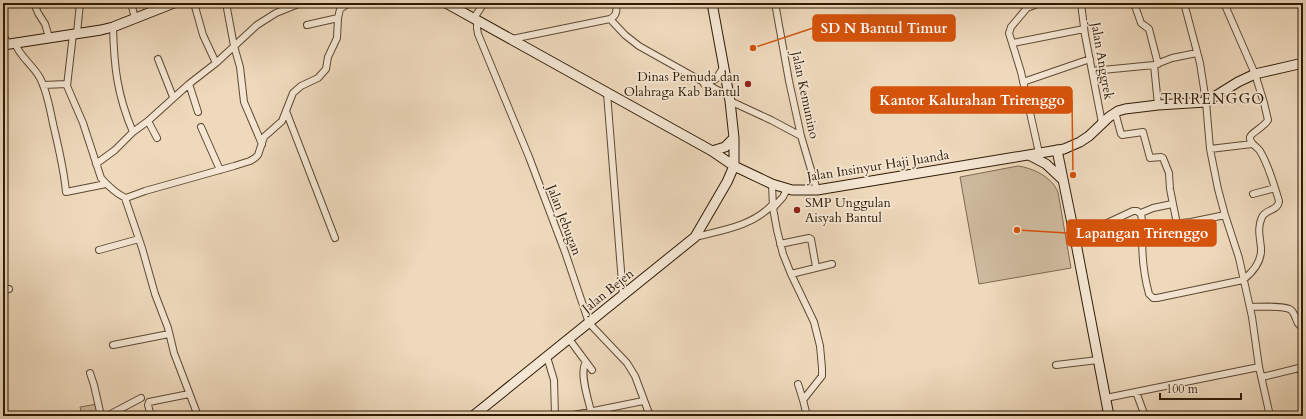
<svg xmlns="http://www.w3.org/2000/svg" width="1306" height="419" font-family="Cardo,serif">
	<style>
		.green { fill: #cdb99d; stroke: #7e6a51 }
		.lines { fill: none; stroke-linecap: round; stroke-linejoin: round }
		.street-casing { stroke: #5e4a33; stroke-width: 8 }
		.secondary-casing { stroke: #2e1b05; stroke-width: 11 }
		.street { stroke: #f4e6d3; stroke-width: 6 }
		.secondary { stroke: #f4e6d3; stroke-width: 9 }
		.poi-dot { fill: #8f2418; stroke: #f4e6d3; stroke-width: 1.5 }
		.labels { text-anchor: middle; dominant-baseline: central; stroke-width: 3.5; stroke-linejoin: round; paint-order: stroke }
		.street-label { font-size: 13px; fill: #2e1b05; stroke: #f4e6d3 }
		.poi-label { font-size: 13px; fill: #2e1b05; stroke: #f4e6d3; text-anchor: end }
		.quarter-label { font-size: 15px; letter-spacing: 1px; fill: #2e1b05; stroke: #f4e6d3 }
		.leader { fill: none; stroke: #d5530b; stroke-width: 1.5 }
		.callout-dot { fill: #d5530b; stroke: #f4e6d3; stroke-width: 1.5 }
		.callout { fill: #d5530b; stroke: #d5530b; stroke-width: 1.5 }
		.callout-label { font-size: 14px; text-anchor: middle; font-weight: bold; fill: #fff }
	</style>
	<rect width="100%" height="100%" fill="#eed9bc"/>
	<filter id="stains"><feTurbulence type="fractalNoise" baseFrequency=".005" numOctaves="4"/><feColorMatrix values="0 0 0 0 .2 0 0 0 0 .09 0 0 0 0 .02 0 0 0 .5 -.17"/></filter>
	<radialGradient id="worn" r=".72"><stop offset=".6" stop-color="#630" stop-opacity="0"/><stop offset="1" stop-color="#630" stop-opacity=".3"/></radialGradient>
	<path class="green" d="M1018 166C1033 168 1052 177 1058 192L1071 268 979 284 960 177Z
		M97 404 99 416H82L80 407Z"/>
	<g class="lines">
		<g class="street-casing">
			<path id="street" d="M34 3 38 13 45 24 49 37
				M131 3 135 18
				M194 3 203 35 216 63
				M226 3 234 46 240 67 244 102 262 144
				M775 3 789 81 801 136 817 190
				M1081 3 1085 35 1102 123
				M1085 3H1094
				M1134 3 1141 23 1149 29 1158 64
				M474 18 484 3
				M610 19 625 35 639 46 730 97
				M477 20V28L478 34 529 157 565 252 589 323 627 363 635 376 650 416
				M307 25 338 18
				M113 27C114 66 117 95 133 132
				M77 33 80 3
				M73 34 67 86 83 123 101 178C107 185 118 195 126 198L145 191 234 166 250 161 255 158 258 155 264 137 282 121 293 93 301 86 318 78 326 69 328 57 337 38 338 18 340 9 349 3
				M3 35 8 44
				M512 39 610 19C617 16 617 10 616 3
				M15 43C19 56 33 65 40 78 48 93 50 111 54 128 59 149 64 170 66 192L106 184
				M1013 43 1084 29
				M158 59 173 97
				M1154 65 1158 105
				M1092 71 1154 65 1172 58 1197 53
				M1023 82 1090 59
				M189 84 198 112
				M704 84 716 79 724 66
				M43 85 67 84
				M607 93 623 296
				M730 101 771 120 801 136
				M286 111 335 238
				M1115 112 1121 134 1122 135 1143 132 1150 158 1161 157 1163 158 1169 173 1170 189 1177 224
				M148 121 157 138
				M201 127 220 170
				M1210 149 1252 144
				M1039 153 1021 72 1009 33 1011 27 1027 8 1040 3
				M96 164 115 150 133 132 148 121 189 84 216 63 257 25 276 13 301 3
				M772 184 773 208 777 230 783 254 791 274 814 322 820 346 822 368V376L803 400 807 416
				M1253 194 1275 188
				M125 198 142 248 155 294 168 328 174 353 198 416
				M773 208 783 197 787 189
				M1141 213 1153 208 1172 204
				M1225 215 1239 258 1252 317 1259 367 1270 416
				M1143 227C1141 250 1143 272 1149 294L1153 298H1157L1243 280C1253 272 1262 262 1261 248 1260 237 1257 228 1262 217 1266 209 1278 211 1279 201 1274 185 1269 166 1260 151 1257 146 1249 144 1250 137 1251 133 1264 127 1268 120L1264 103 1255 74 1224 3
				M695 237C723 230 753 226 773 204
				M1075 238 1133 211H1137L1141 214 1143 227 1191 222 1225 215 1218 189 1210 149 1206 102 1200 63 1184 3
				M780 244 809 238 811 239 816 267
				M99 250 139 239
				M791 274 832 264
				M3 290 9 289
				M1250 307C1258 307 1285 305 1291 310 1297 315 1295 325 1303 327
				M569 339 592 370
				M113 345 169 334
				M547 357 554 380 555 416
				M586 362C579 372 588 399 591 411
				M1056 365 1098 360
				M90 373 94 385 101 416
				M1262 377 1303 367V370
				M798 384 803 400
				M1136 392 1145 416
				M1106 398 1259 367
				M107 416 141 398
				M151 416 148 405 149 402 189 394
				M569 416 643 401"/>
		</g>
		<g class="secondary-casing">
			<path id="secondary" d="M446 3 712 151 734 166 772 184 792 190H817L1064 149 1080 142 1089 136 1109 117 1118 111 1125 109 1158 105 1206 102 1238 82 1255 74 1303 63
				M3 45 101 30 113 27 174 3
				M1057 150 1075 238 1109 416
				M712 151 725 147 734 138
				M1029 155 1046 164 1063 180
				M473 416 695 237 727 182 734 166V138L730 101 712 3"/>
		</g>
		<use href="#street" class="street"/>
		<use href="#secondary" class="secondary"/>
	</g>
	<g class="poi-dot">
		<circle cx="748" cy="84" r="4"/>
		<circle cx="797" cy="210" r="4"/>
	</g>
	<g class="labels">
		<g class="street-label">
			<text transform="translate(1102 61) rotate(80)">Jalan Anggrek</text>
			<text transform="translate(805 95) rotate(78)">Jalan Kemunino</text>
			<text transform="translate(878 166) rotate(-9)">Jalan Insinyur Haji Juanda</text>
			<text transform="translate(564 220) rotate(69)">Jalan Jebugan</text>
			<text transform="translate(608 291) rotate(-39)">Jalan Bejen</text>
		</g>
		<g class="poi-label">
			<text x="740" y="77">Dinas Pemuda dan<tspan x="740" dy="15">Olahraga Kab Bantul</tspan></text>
			<text x="805" y="203" text-anchor="start">SMP Unggulan<tspan x="805" dy="15">Aisyah Bantul</tspan></text>
		</g>
		<g class="quarter-label">
			<text x="1213" y="99">TRIRENGGO</text>
		</g>
	</g>
	<path class="leader" d="M753 48L813 28M1073 175L1072 100M1017 230L1067 233"/>
	<g class="callout-dot">
		<circle cx="753" cy="48" r="4"/>
		<circle cx="1073" cy="175" r="4"/>
		<circle cx="1017" cy="230" r="4"/>
	</g>
	<g class="callout">
		<rect x="813" y="15" width="142" height="26" rx="4"/>
		<rect x="871" y="87" width="201" height="26" rx="4"/>
		<rect x="1067" y="220" width="149" height="26" rx="4"/>
	</g>
	<g class="callout-label">
		<text x="884" y="33">SD N Bantul Timur</text>
		<text x="972" y="105">Kantor Kalurahan Trirenggo</text>
		<text x="1142" y="238">Lapangan Trirenggo</text>
	</g>
	<rect width="1306" height="419" fill="none" stroke="#eed9bc" stroke-width="16"/>
	<rect x="4" y="4" width="1298" height="411" fill="none" stroke="#2e1b05" stroke-width="2"/>
	<rect x="8" y="8" width="1290" height="403" fill="none" stroke="#2e1b05"/>
	<path d="M1160 393v6h81v-6" fill="none" stroke="#2e1b05" stroke-width="2"/>
	<text x="1166" y="393" font-size="12" fill="#2e1b05" stroke="#f4e6d3" stroke-width="3" paint-order="stroke">100 m</text>
	<rect width="100%" height="100%" filter="url(#stains)"/>
	<rect width="100%" height="100%" fill="url(#worn)"/>
</svg>
